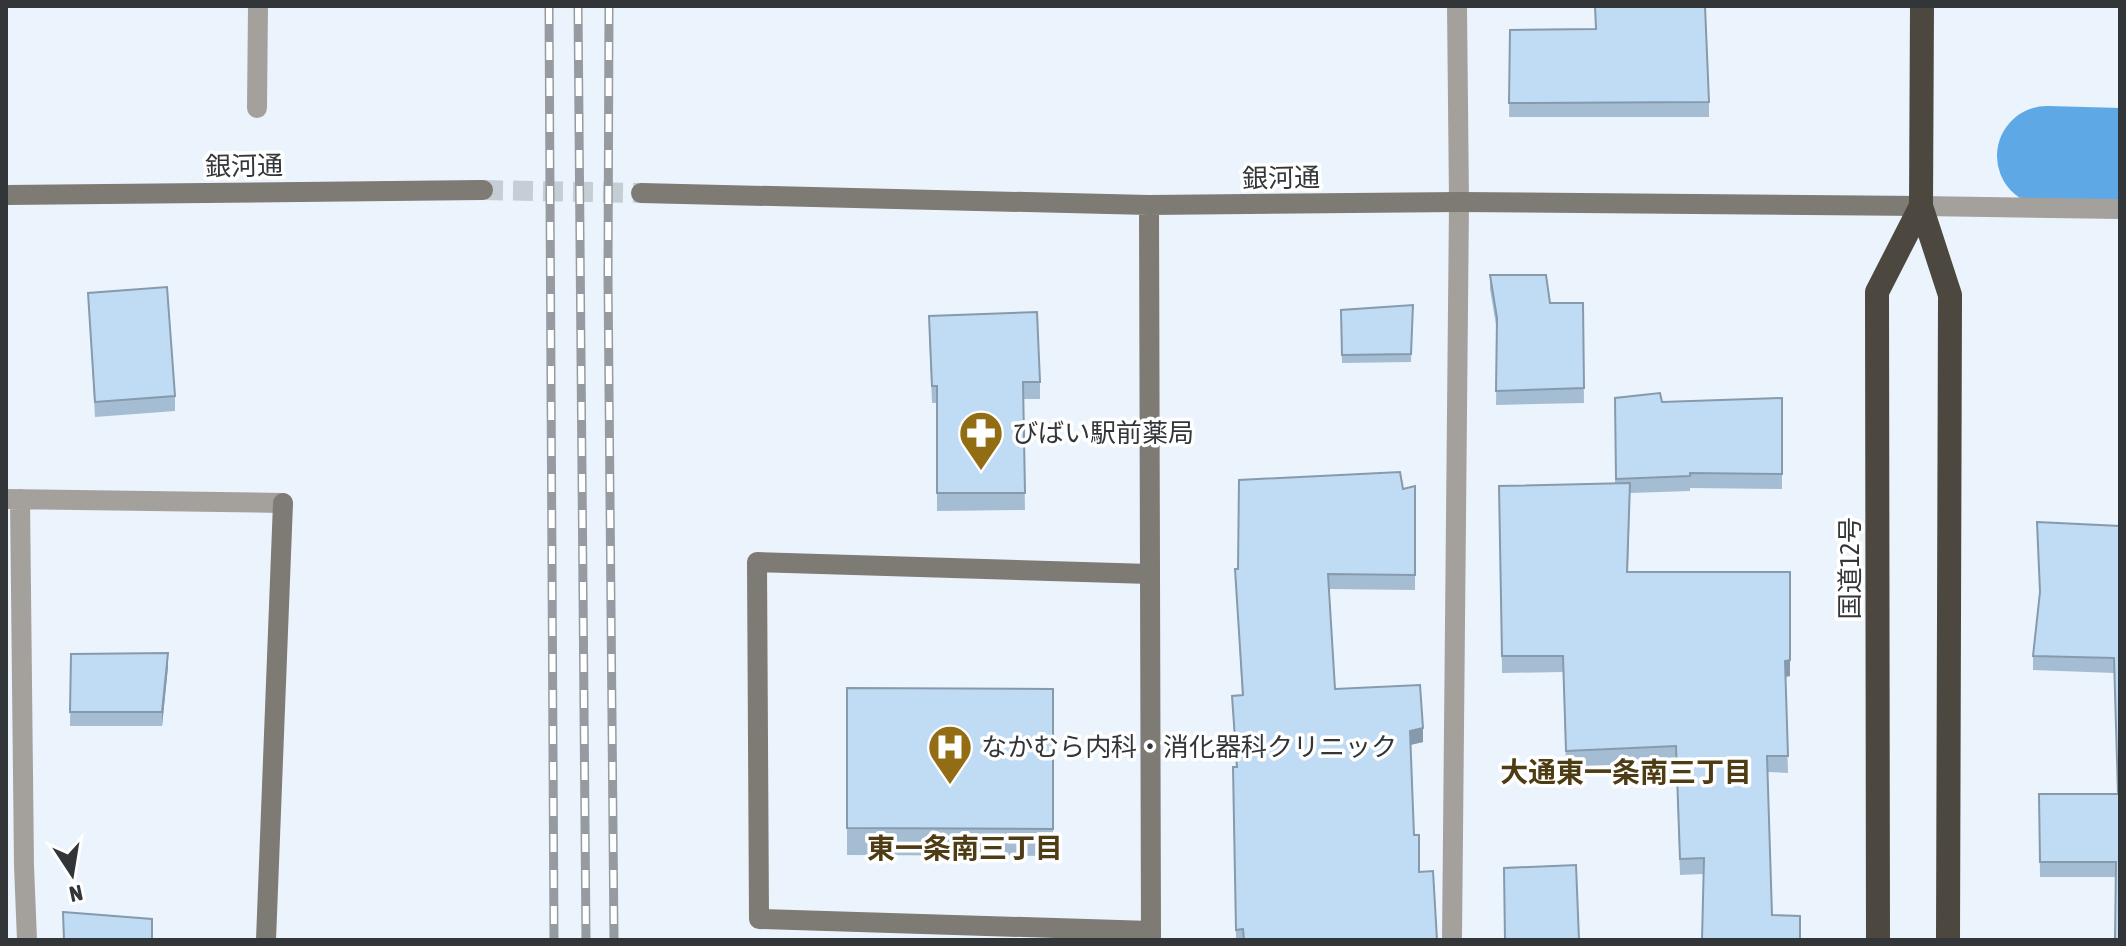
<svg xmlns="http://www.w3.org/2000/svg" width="2126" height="946" font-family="'Asap Condensed','Noto Sans JP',sans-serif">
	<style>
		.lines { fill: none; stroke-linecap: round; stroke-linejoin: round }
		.river { stroke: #5ea8e5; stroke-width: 100 }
		.secondary-tunnel { stroke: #c6ced5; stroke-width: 20; stroke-dasharray: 20 10; stroke-linecap: butt }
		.lane { stroke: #a4a19d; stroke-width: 20 }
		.street { stroke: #a4a19d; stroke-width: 20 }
		.secondary { stroke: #7e7a74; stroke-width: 20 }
		.highway { stroke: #4c483f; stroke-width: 24 }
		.rail-casing { stroke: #959ba1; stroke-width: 9 }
		.rail { stroke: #fff; stroke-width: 6; stroke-dasharray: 18; stroke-linecap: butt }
		.wall { fill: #a5bdd3 }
		.shaded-wall { fill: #869aac }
		.building { fill: #c0dcf5; stroke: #869aac; stroke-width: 2 }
		.labels { text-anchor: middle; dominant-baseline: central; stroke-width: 7; stroke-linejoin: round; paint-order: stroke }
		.street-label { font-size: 26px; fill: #333639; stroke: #fff }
		.poi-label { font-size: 26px; fill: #333639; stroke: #fff; text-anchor: start }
		.neighbourhood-label { font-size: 28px; font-weight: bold; fill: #4e3c15; stroke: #fff }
	</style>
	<rect width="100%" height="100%" fill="#ebf4fc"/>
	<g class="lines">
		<path class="river" d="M2047 156 2120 158"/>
		<path class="secondary-tunnel" d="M483 190 641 193"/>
		<path class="lane" d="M257 108 258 6"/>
		<path class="street" d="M1921 206 2120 209
			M6 499 283 503
			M20 499 24 866 27 940
			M1452 940 1459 202 1457 6"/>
		<path class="secondary" d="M641 193 1149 205 1459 202 1921 206
			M6 195 483 190
			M1149 205 1151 940
			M1150 574 757 562 759 919 1151 931
			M266 940 283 503"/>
		<path class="highway" d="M1922 6 1921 206 1950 295 1948 940
			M1878 940 1877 292 1921 206"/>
		<g class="rail-casing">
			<path id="rail" d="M549 6 554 940
				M578 6 586 940
				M609 6 608 277 614 940"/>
		</g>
		<use href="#rail" class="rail"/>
	</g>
	<path class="wall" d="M2042 6H2120V8H2042Z
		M1510 30 1709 102V117H1509Z
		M1490 275 1550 303H1583L1584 403 1496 405 1497 331 1490 289Z
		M88 293 175 396V411L95 417Z
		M1413 305 1411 362 1342 363 1341 310Z
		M929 333 1040 382V399H1023L1025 510 937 511V403H932Z
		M1615 398 1662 402 1782 398V489L1690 488V491L1630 493 1628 572 1790 676 1785 677 1788 773 1767 772 1772 915 1800 940 1703 874 1680 875 1676 762 1566 767 1563 672 1502 673 1499 486 1615 484Z
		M1415 486V590L1329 589 1335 689 1423 742 1410 745 1414 835 1419 872 1437 940H1236L1233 782 1236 767 1232 696 1242 695 1235 569H1238L1403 489Z
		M2037 522 2120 526V940L2116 877H2040L2039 794H2118L2114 673 2033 670V656L2040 596Z
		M71 654 168 667 162 726H70Z
		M847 688 1053 689V856L847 855Z"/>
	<path class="shaded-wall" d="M168 653V667L162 726V712Z
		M1790 660V676L1785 677V661Z
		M1423 728V742L1410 745V731Z"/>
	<path class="building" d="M1595 6H1705L1709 102 1509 103 1510 30 1596 29Z
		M1490 275H1546L1550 303H1583L1584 388 1496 391 1497 318Z
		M167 287 175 396 95 402 88 293Z
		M1413 305 1411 354 1342 355 1341 310Z
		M1037 312 1040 382H1023L1025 493H937V386H932L929 316Z
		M1660 393 1662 402 1782 398V474L1690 473V476L1616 479 1615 398Z
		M1400 472 1403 489 1415 486V575L1328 574 1335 689 1420 685 1423 728 1410 731 1414 835H1419V872L1433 871 1437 940H1244L1243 929 1236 930 1233 767H1237L1232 696 1243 695 1235 569H1238L1239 480Z
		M1630 483 1627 572H1790V660L1785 661 1788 756H1767L1772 915 1800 916V940H1702L1704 858 1680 859 1676 746 1566 751 1563 656H1502L1499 486Z
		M2037 522 2120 526V940H2115L2116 862H2040L2039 794H2118L2114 658 2033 656 2040 592Z
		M168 653 162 712H70L71 654Z
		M847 688 1053 689V829L847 828Z
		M1576 865 1579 940H1505L1504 868Z
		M63 912 152 919V940H64Z"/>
	<defs>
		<g id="pharmacy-pin" transform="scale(2.3)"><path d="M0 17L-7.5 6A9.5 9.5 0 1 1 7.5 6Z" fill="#926d14" stroke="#fff"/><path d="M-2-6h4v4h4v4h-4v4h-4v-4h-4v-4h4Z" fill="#fff"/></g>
		<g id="hospital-pin" transform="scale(2.3)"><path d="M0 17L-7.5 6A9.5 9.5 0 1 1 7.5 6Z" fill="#926d14" stroke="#fff"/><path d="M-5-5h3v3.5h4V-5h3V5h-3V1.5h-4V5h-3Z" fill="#fff"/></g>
	</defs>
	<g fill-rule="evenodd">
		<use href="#pharmacy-pin" x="981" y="433"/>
		<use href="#hospital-pin" x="950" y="747"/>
	</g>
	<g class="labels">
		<g class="street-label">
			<text transform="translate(244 166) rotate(-1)">銀河通</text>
			<text transform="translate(1281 178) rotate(-1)">銀河通</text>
			<text transform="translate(1850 568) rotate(-90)">国道12号</text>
		</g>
		<g class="poi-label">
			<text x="1012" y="433">びばい駅前薬局</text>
			<text x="981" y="747">なかむら内科・消化器科クリニック</text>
		</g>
		<g class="neighbourhood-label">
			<text x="1626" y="772">大通東一条南三丁目</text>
			<text x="965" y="848">東一条南三丁目</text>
		</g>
	</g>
	<rect width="2126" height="946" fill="none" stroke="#333639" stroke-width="16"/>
	<g transform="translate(72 874) rotate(168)" stroke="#ffffff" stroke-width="6" paint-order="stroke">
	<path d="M0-6L14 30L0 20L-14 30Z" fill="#333639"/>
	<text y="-12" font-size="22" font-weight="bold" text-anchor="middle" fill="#333639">N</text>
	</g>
</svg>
